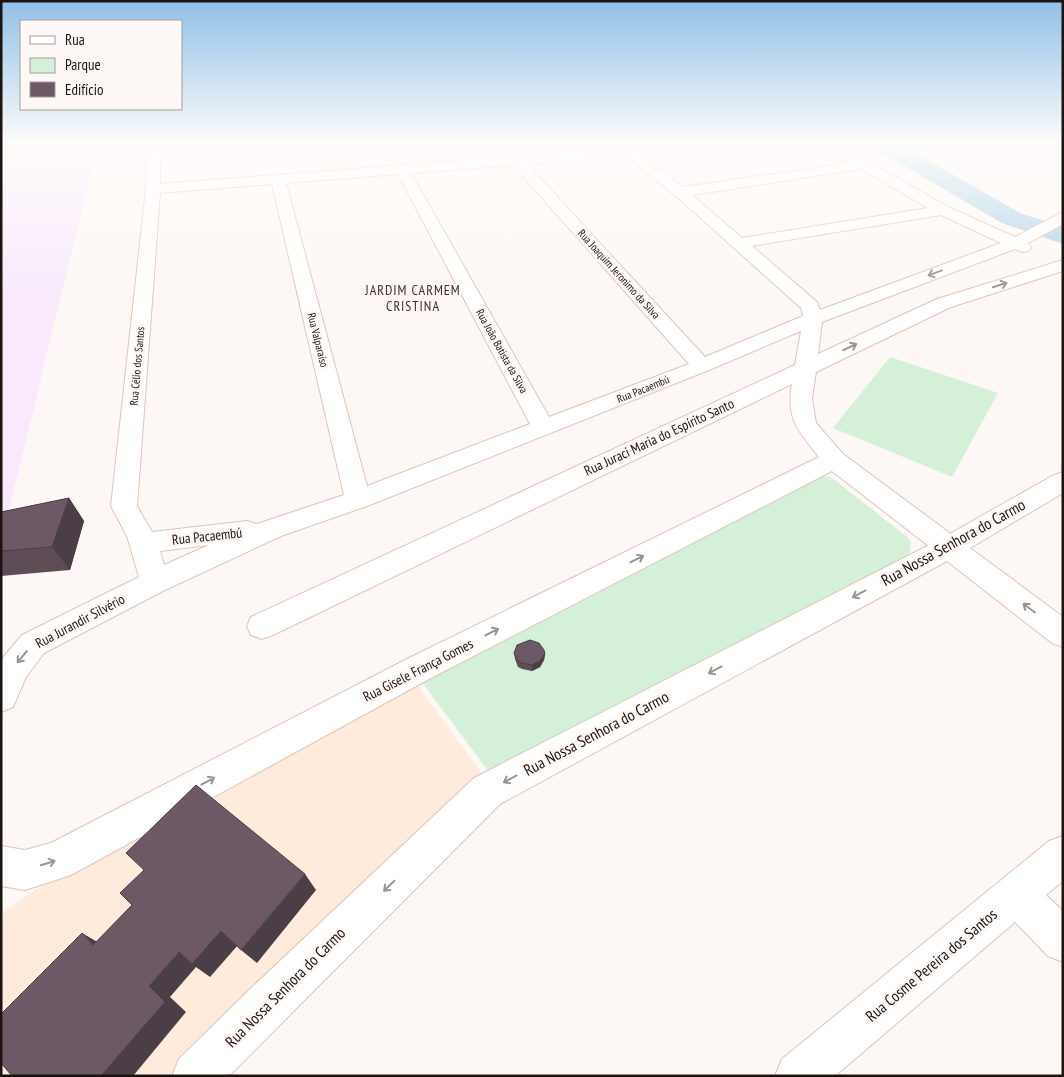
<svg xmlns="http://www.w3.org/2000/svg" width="1064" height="1077" font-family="'PT Sans Narrow',sans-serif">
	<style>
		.industrial { fill: #f8e9fd }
		.education { fill: #ffebdb }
		.green { fill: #d5f0d9 }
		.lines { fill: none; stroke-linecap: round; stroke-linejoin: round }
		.river { fill: #add2e9; fill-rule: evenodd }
		.minor-casing { stroke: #dec5b8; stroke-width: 2 }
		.major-casing { stroke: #dec5b8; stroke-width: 2 }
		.minor { fill: #fff; fill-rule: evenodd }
		.major { fill: #fff; fill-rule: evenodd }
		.wall { fill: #5e4c57 }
		.shaded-wall { fill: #4c3e47 }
		.building { fill: #6d5865; stroke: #4c3e47 }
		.oneway { stroke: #999593 }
		.labels { text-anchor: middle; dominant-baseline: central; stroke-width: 5; stroke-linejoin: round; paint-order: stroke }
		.far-street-label { font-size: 11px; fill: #1d140f; stroke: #fdf8f5 }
		.far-quarter-label { font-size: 14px; letter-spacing: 1px; fill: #422e24; stroke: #fdf8f5 }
		.street-label { font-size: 14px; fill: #1d140f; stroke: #fdf8f5 }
		.near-street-label { font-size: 16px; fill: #1d140f; stroke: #fdf8f5 }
	</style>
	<rect width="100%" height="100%" fill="#fdf8f5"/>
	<path class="industrial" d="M1 144H98L1 542Z"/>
	<path class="education" d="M417 685 485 778 169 1076H1V915L8 909 49 880Z"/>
	<path class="green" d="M890 357 998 393 952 477 833 428Z
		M818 475 830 477 836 481 906 536 911 542 910 552 906 556 492 776 421 681Z"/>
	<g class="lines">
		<path class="river" d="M863 144H892L917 154 1020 213 1063 227V244L1002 223 901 164 866 148Z"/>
		<g class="minor-casing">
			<path id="minor" d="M147 144H217L211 148 160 151V184L672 144H732L726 148 642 155 683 187 850 163 821 144H837L948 207 1015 237 1063 212V224L1028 243 1031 247 1029 251 1023 252 1015 249 822 322 818 354 937 299 1063 260V271L951 307 816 372 812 398 816 423 843 454 959 540 963 547 959 554 949 557 939 554 832 471 429 679 71 875 25 890 1 886V846L25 850 51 843 407 659 819 457C798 430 786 420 792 384L273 635 262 639 251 635 247 626 251 617 795 365 801 331 709 370 367 506 281 536 165 590 44 653 26 677 13 707 1 712V660L22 635 139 577 127 536 111 506 146 189ZM626 156 675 195 801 308 803 316 705 357 527 164ZM513 165 689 364 549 417 411 173ZM861 169 928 208 742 238 692 195ZM398 174 530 424 367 486 286 183ZM272 184 344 495 257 524 247 521 152 532 137 506 160 193ZM941 215 1001 243 820 310 817 302 752 246ZM209 545 164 565 160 551Z
				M1063 836V881L1046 895 1063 911V962L1048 956 1015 922 835 1076H775L782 1059 1049 841Z"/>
		</g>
		<g class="major-casing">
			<path id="major" d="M1034 144H1053L1063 148V157L1035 147Z
				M1063 472V493L970 548 1063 617V647L1052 643 947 561 500 804 229 1076H172L179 1059 247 992 474 778 939 540 1054 475Z"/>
		</g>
		<use href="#minor" class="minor"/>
		<use href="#major" class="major"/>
	</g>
	<path class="wall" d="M69 498 84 521 70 570 1 576V512Z
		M514 653 545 654 544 660 540 667 532 671 522 669 518 667 515 659Z"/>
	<path class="shaded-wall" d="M69 498 84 521 70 570 52 547Z
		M545 654 544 660 540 667 532 671V665Z
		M305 874 316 890 257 963 241 950Z
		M221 931 238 945 210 977 196 967 170 997 186 1012 133 1076H101L149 986 179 952Z
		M82 933 106 947 93 945Z"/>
	<path class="building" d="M69 498 52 547 1 551V512Z
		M530 640 539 643 544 650 545 654 540 661 532 665 522 663 518 661 514 653 517 645Z
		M196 785 305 874 241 950 221 931 192 964 179 952 149 986 165 1002 101 1076H12L1 1063V1014L82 933 93 945 132 905 120 893 144 870 126 853Z"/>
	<defs><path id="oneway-shaft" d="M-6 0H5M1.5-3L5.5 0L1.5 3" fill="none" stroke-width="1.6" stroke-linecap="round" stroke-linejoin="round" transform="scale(1.25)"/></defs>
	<g class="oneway">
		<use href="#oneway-shaft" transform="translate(935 273) rotate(160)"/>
		<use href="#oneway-shaft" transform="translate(1000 285) rotate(-18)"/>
		<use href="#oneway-shaft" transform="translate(850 347) rotate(-25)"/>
		<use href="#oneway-shaft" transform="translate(637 559) rotate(-27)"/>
		<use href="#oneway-shaft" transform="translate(859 594) rotate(152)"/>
		<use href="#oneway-shaft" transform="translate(1029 608) rotate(-143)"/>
		<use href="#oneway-shaft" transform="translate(492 632) rotate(-27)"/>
		<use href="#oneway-shaft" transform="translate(22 657) rotate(129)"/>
		<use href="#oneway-shaft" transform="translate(715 670) rotate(152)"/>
		<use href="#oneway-shaft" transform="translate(510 779) rotate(152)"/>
		<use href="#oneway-shaft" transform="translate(208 781) rotate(-28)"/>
		<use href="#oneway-shaft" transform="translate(48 863) rotate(-17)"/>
		<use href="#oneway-shaft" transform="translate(389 886) rotate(136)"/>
	</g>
	<linearGradient id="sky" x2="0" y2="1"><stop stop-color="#90c0e8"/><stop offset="0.49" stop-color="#fefcfa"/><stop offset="1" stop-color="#fefcfa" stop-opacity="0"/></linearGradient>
	<rect width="1064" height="295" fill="url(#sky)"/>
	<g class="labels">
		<g class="far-street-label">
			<text transform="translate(619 274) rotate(48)">Rua Joaquim Jeronimo da Silva</text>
			<text transform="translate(318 340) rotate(76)">Rua Valparaíso</text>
			<text transform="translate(502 351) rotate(61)">Rua João Batista da Silva</text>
			<text transform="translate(137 366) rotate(-85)">Rua Célio dos Santos</text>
			<text transform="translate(643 389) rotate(-22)">Rua Pacaembú</text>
		</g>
		<g class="far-quarter-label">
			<text x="413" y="290">JARDIM CARMEM<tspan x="413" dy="16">CRISTINA</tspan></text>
		</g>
		<g class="street-label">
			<text transform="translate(659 437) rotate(-25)">Rua Juraci Maria do Espírito Santo</text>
			<text transform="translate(207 536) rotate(-6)">Rua Pacaembú</text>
			<text transform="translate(80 621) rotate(-28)">Rua Jurandir Silvério</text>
			<text transform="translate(418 670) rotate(-27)">Rua Gisele França Gomes</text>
		</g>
		<g class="near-street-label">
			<text transform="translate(953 542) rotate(-29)">Rua Nossa Senhora do Carmo</text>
			<text transform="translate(596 733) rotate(-28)">Rua Nossa Senhora do Carmo</text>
			<text transform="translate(931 965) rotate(-40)">Rua Cosme Pereira dos Santos</text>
			<text transform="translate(285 987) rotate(-45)">Rua Nossa Senhora do Carmo</text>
		</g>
	</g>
	<rect width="1064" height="1077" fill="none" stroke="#1d140f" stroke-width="5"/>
	<rect x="20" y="20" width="162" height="90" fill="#fdf8f5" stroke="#a39d99"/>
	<rect x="30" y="36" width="25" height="8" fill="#ffffff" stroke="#a39d99"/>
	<text x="65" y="45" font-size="15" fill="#1d140f">Rua</text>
	<rect x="30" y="58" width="25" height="15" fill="#d5f0d9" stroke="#a39d99"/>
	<text x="65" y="70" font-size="15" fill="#1d140f">Parque</text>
	<rect x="30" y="82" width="25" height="15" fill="#6d5865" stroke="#a39d99"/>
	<text x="65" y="95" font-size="15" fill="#1d140f">Edifício</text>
</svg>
